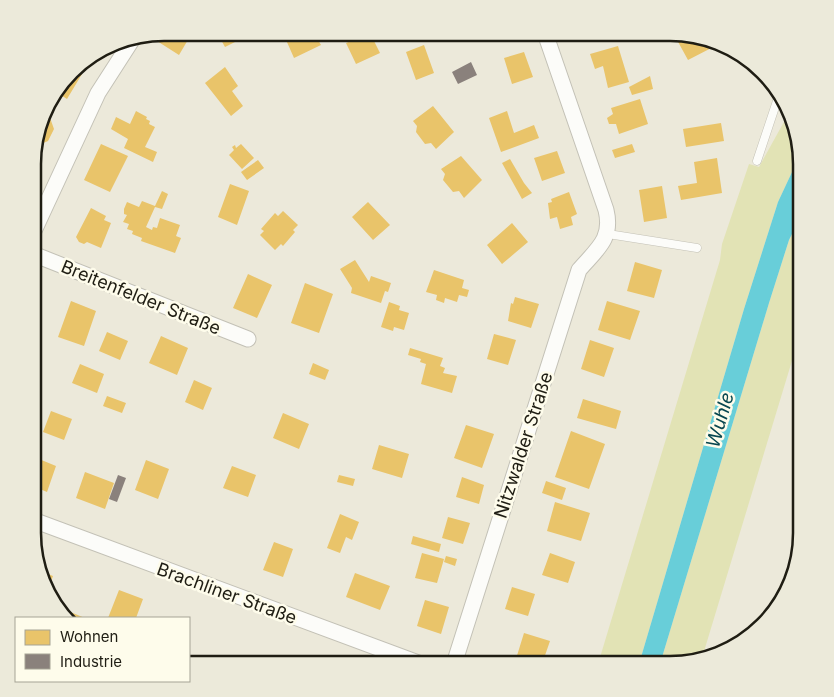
<svg xmlns="http://www.w3.org/2000/svg" width="834" height="697" font-family="Inter,sans-serif">
	<style>
		.green { fill: #e2e3b5 }
		.water { fill: #68ced9 }
		.homes { fill: #e9c46a }
		.industry { fill: #8a817c }
		.lines { fill: none; stroke-linecap: round; stroke-linejoin: round }
		.lane-casing { stroke: #c3c1b6; stroke-width: 9 }
		.street-casing { stroke: #c3c1b6; stroke-width: 17 }
		.lane { stroke: #fcfcf9; stroke-width: 8 }
		.street { stroke: #fcfcf9; stroke-width: 15 }
		.labels { text-anchor: middle; dominant-baseline: central; stroke-width: 5; stroke-linejoin: round; paint-order: stroke }
		.street-label { font-size: 18px; fill: #1f1d13; stroke: #fefceb }
		.water-label { font-size: 19px; font-style: italic; fill: #084750; stroke: #fefceb }
		.rim { fill: none; stroke: #1f1d13; stroke-width: 2.5 }
	</style>
	<rect width="100%" height="100%" fill="#ece9da"/>
	<path class="green" d="M790 111 800 155 778 202 744 309 639 664H598L720 260 722 244 749 164 759 167Z
		M801 216V331L702 658 660 664 769 303 789 240Z"/>
	<path class="water" d="M800 155 801 216 789 240 769 303 660 664H639L744 309 778 202Z"/>
	<path class="homes" d="M162 33H192L179 55 157 41Z
		M221 33H248L249 35 225 47 220 38 223 36Z
		M283 33H314L321 45 294 58Z
		M370 33 380 53 356 64 346 43Z
		M687 35 720 43H721L688 60 677 40Z
		M424 45 434 73 416 80 406 52Z
		M618 46 629 82 608 88 603 66 595 69 590 54Z
		M524 52 533 77 512 84 504 58Z
		M225 67 238 86 232 91 243 106 231 116 205 83Z
		M74 69 82 74 67 99 56 92Z
		M650 76 653 89 632 95 629 87Z
		M640 99 648 124 619 134 616 124H609L607 118 613 114 611 108Z
		M433 106 454 132 436 149 431 143 425 144 416 132 417 126 413 121Z
		M136 111 147 117 146 119 150 121 149 124 155 127 145 147 157 152 153 162 124 148 128 139 111 129 116 117 130 124Z
		M507 111 514 133 534 125 539 138 501 152 489 118Z
		M45 114 49 115 54 129 48 141 34 147Z
		M721 123 724 141 686 147 683 129Z
		M101 144 128 156 110 192 84 180Z
		M241 144 254 158 242 169 229 155 234 150 232 147 235 145 236 148Z
		M632 144 635 152 615 158 612 150Z
		M557 151 565 173 542 181 534 158Z
		M461 156 482 180 464 198 459 191 453 192 443 180 445 174 441 169Z
		M717 158 722 193 681 200 678 186 697 183 694 162Z
		M510 159 524 183 532 193 522 199 502 163Z
		M258 160 264 168 247 180 241 172Z
		M230 184 249 191 237 225 218 217Z
		M662 186 667 218 644 222 639 190Z
		M162 191 168 194 162 209 155 207 146 227 152 230 153 227 157 228 160 218 180 225 176 236 181 238 175 253 141 241 142 238 132 234 133 231 127 229 129 224 123 222 127 215 124 214V209L127 202 139 207 142 201 155 206Z
		M569 192 577 214 571 217 573 225 560 229 557 217 550 219 548 203 552 202 551 199Z
		M368 202 390 225 373 240 352 217Z
		M91 208 106 216 104 220 111 223 101 248 87 242 84 244 79 242 76 237Z
		M283 211 298 225 293 230 295 232 283 246 281 244 275 250 260 235 264 231 261 229 275 213 278 216Z
		M512 223 528 242 502 264 487 245Z
		M355 260 369 282 371 276 391 283 388 292 385 291 381 303 351 293 352 288 340 269Z
		M635 262 662 270 654 298 627 291Z
		M434 270 464 280 462 288 469 290 467 297 459 295 457 302 445 298 444 303 436 300 437 295 426 292Z
		M248 274 272 285 257 318 233 308Z
		M305 283 333 294 319 333 291 323Z
		M515 297 539 304 531 328 508 321 511 303 513 304Z
		M71 301 96 311 84 346 58 337Z
		M607 301 640 311 630 340 598 330Z
		M389 302 400 306 399 310 409 313 404 330 394 327 393 331 381 327Z
		M107 332 128 341 120 360 99 351Z
		M494 334 516 340 508 365 487 359Z
		M161 336 188 348 177 375 149 363Z
		M590 340 614 348 604 377 581 369Z
		M410 348 443 358 440 366 445 368 443 373 457 376 452 393 421 384 426 364 420 362 421 359 408 355Z
		M313 363 329 370 325 380 309 374Z
		M80 364 104 374 97 393 72 383Z
		M194 380 212 388 203 410 185 402Z
		M107 396 126 403 122 413 103 406Z
		M583 399 621 411 616 429 577 418Z
		M51 411 72 419 64 440 43 432Z
		M283 413 309 424 299 449 273 438Z
		M466 425 494 434 482 468 454 458Z
		M571 431 605 444 589 489 555 477Z
		M379 445 409 454 402 478 372 469Z
		M39 459 56 466 47 492 33 486V474Z
		M146 460 169 469 158 499 135 490Z
		M232 466 256 475 248 497 223 488Z
		M85 472 114 483 105 509 76 498Z
		M339 475 355 479 353 486 337 482Z
		M462 477 484 485 479 504 456 497Z
		M546 481 566 488 562 500 542 493Z
		M555 502 590 513 581 541 547 531Z
		M340 514 359 522 352 540 346 537 340 553 327 548Z
		M448 517 470 523 463 544 442 538Z
		M413 536 441 544 439 552 411 544Z
		M274 542 293 549 283 577 263 570Z
		M422 553 444 559 437 583 415 578Z
		M550 553 575 562 568 583 542 575Z
		M446 556 457 559 455 566 444 562Z
		M41 571 53 576 47 592 46 591Z
		M355 573 390 586 380 610 346 597Z
		M512 587 535 594 528 616 505 609Z
		M119 590 143 599 136 618H108Z
		M425 600 449 607 441 634 417 626Z
		M63 609 85 618H66L60 610Z
		M524 633 550 641 542 664 515 662Z"/>
	<path class="industry" d="M347 33H361L362 36 350 41Z
		M471 62 477 75 458 84 452 72Z
		M118 475 126 478 117 502 109 499Z"/>
	<g class="lines">
		<g class="lane-casing">
			<path id="lane" d="M757 161 779 95
				M608 234 697 248"/>
		</g>
		<g class="street-casing">
			<path id="street" d="M33 233 98 93 134 37
				M33 254 248 339
				M33 520 421 664
				M454 664 579 270C597 249 613 239 606 210L545 33"/>
		</g>
		<use href="#lane" class="lane"/>
		<use href="#street" class="street"/>
	</g>
	<g class="labels">
		<g class="street-label">
			<text transform="translate(141 297) rotate(22)">Breitenfelder Straße</text>
			<text transform="translate(523 445) rotate(-72)">Nitzwalder Straße</text>
			<text transform="translate(227 593) rotate(20)">Brachliner Straße</text>
		</g>
		<g class="water-label">
			<text transform="translate(720 420) rotate(-74)">Wuhle</text>
		</g>
	</g>
	<path d="M0 0H834V697H0ZM164 41H670A123 123 0 0 1 793 164V533A123 123 0 0 1 670 656H164A123 123 0 0 1 41 533V164A123 123 0 0 1 164 41Z" fill="#eceada" fill-rule="evenodd"/>
	<path class="rim" d="M164 41H670A123 123 0 0 1 793 164V533A123 123 0 0 1 670 656H164A123 123 0 0 1 41 533V164A123 123 0 0 1 164 41Z"/>
	<rect x="15" y="617" width="175" height="65" fill="#fefceb" stroke="#a5a395"/>
	<rect x="25" y="630" width="25" height="15" fill="#e9c46a" stroke="#a5a395"/>
	<text x="60" y="642" font-size="15" fill="#1f1d13">Wohnen</text>
	<rect x="25" y="654" width="25" height="15" fill="#8a817c" stroke="#a5a395"/>
	<text x="60" y="667" font-size="15" fill="#1f1d13">Industrie</text>
</svg>
